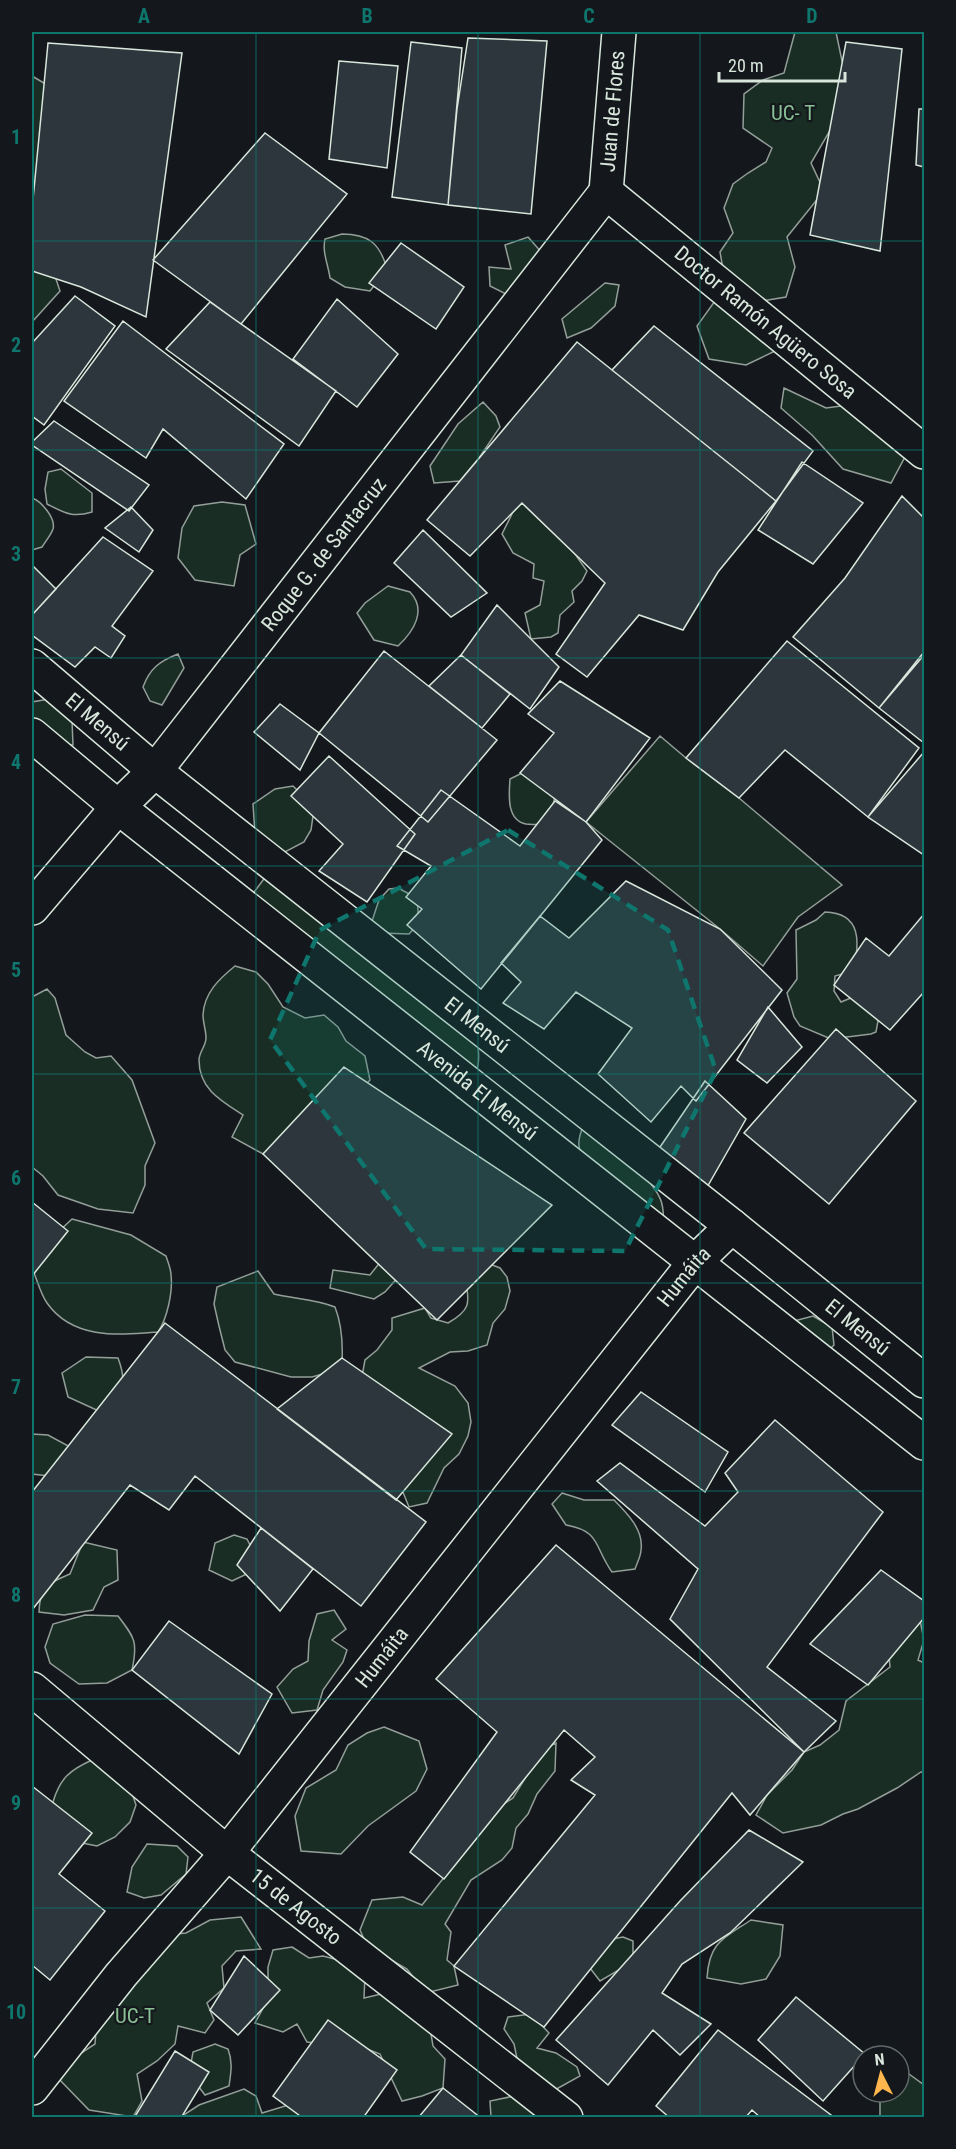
<svg xmlns="http://www.w3.org/2000/svg" width="956" height="2149" font-family="'Roboto Condensed',sans-serif">
	<style>
		.green { fill: #1a2d24; stroke: #939e99; stroke-width: 1.5 }
		.building { fill: #2c363c; stroke: #d8e6dc; stroke-width: 1.5 }
		.lines { fill: none; stroke-linecap: round; stroke-linejoin: round }
		.minor-casing { stroke: #d8e6dc; stroke-width: 36 }
		.minor { stroke: #14181c; stroke-width: 33 }
		.marked { fill: #0f766e; fill-opacity: 0.2; stroke: #0f766e; stroke-width: 4.5; stroke-dasharray: 12 8; stroke-linejoin: round }
		.grid { fill: none; stroke: #0f766e; stroke-width: 1.5; stroke-opacity: 0.55 }
		.labels { text-anchor: middle; dominant-baseline: central; stroke-width: 4.5; stroke-linejoin: round; paint-order: stroke }
		.street-label { font-size: 21px; fill: #d8e6dc; stroke: #14181c }
		.park-label { font-size: 21px; fill: #8ac095; stroke: #14181c }
		.neatline { fill: none; stroke: #0f766e; stroke-width: 2 }
		.grid-label { font-size: 20px; text-anchor: middle; font-weight: bold; fill: #0f766e }
	</style>
	<rect width="100%" height="100%" fill="#14181c"/>
	<path class="green" d="M795 32H836L842 61 853 91 811 163 824 191 787 237 795 267 786 297 749 303 726 286 720 252 733 233 724 208 733 184 748 173 766 162 772 148 743 128 744 94 763 80 784 73Z
		M32 76 59 92 58 213 32 203Z
		M342 234C368 234 380 243 387 269L370 291 345 287 330 278C328 264 322 252 325 239Z
		M528 237 543 254 510 296 490 286 489 267 511 269 505 245Z
		M32 258 46 262 56 279 60 291 32 322Z
		M605 283 619 285 615 306 591 328 567 338 562 319Z
		M717 298 775 351 746 365 709 359 697 326Z
		M784 388 826 408 872 402 906 455 891 483 843 469 812 435 781 408Z
		M483 402 496 416 500 427 479 458 460 481 434 483 430 466 458 424Z
		M61 469 92 493V512C72 518 65 513 47 504L45 489 48 472Z
		M32 498C41 501 56 518 53 529 51 535 45 542 42 547L32 550Z
		M222 502 245 505 256 544 240 555 234 586 195 580 178 558 182 528 194 506Z
		M522 503 575 554 587 571 582 581 572 591 574 602 560 615 558 633 551 637 531 639 525 613 540 605 544 581 533 578 534 564 513 553 502 534 513 512Z
		M388 586 410 592C427 610 414 631 398 646L374 640 357 613 365 603Z
		M178 654 184 668 162 705 150 701 143 687C150 668 160 661 178 654Z
		M49 699 72 721 73 745 48 744 32 727V702Z
		M660 736 686 758 739 798 842 885 798 917 763 966 720 929 586 822Z
		M530 769 556 789 551 818 546 824C540 824 532 825 526 824 506 820 509 794 510 779Z
		M293 786 308 801 313 816 311 830 304 842 283 853 255 834 253 804 275 789Z
		M269 872 475 1034C483 1060 477 1073 467 1098H458L443 1080 252 895Z
		M398 888 417 898 419 923 409 934 381 933 372 921 379 900 389 889Z
		M825 912C862 913 860 943 853 971L835 976 834 991 841 1002 863 993 880 1010 876 1032 871 1034 831 1039 800 1026 794 1017 787 993 797 979 796 930 816 920Z
		M235 966 256 972 268 984 283 1007 305 1018 324 1015 338 1027 346 1041 365 1056 370 1080 357 1094 263 1154 232 1137 243 1115C221 1101 199 1089 199 1060 199 1052 206 1046 206 1038 206 1030 203 1023 203 1015 204 993 219 979 235 966Z
		M47 989 55 998 66 1035 85 1052 96 1058 111 1056 132 1080 155 1143 145 1166V1185L133 1213 98 1209 58 1195 43 1176 32 1167V997Z
		M584 1124 645 1177C660 1194 665 1203 663 1225 645 1211 581 1168 579 1146 578 1139 581 1131 584 1124Z
		M72 1219 131 1235 166 1256C168 1262 171 1269 171 1275 173 1292 167 1319 158 1332 119 1335 73 1340 47 1303 40 1293 37 1279 32 1268L57 1233Z
		M381 1261 400 1275 385 1292 374 1299 330 1288 333 1270 370 1275Z
		M487 1263 500 1268 507 1277 510 1291 505 1309 493 1323 487 1345 468 1351 450 1352 419 1368 455 1386 468 1403 471 1422 468 1436 459 1454 444 1468 427 1503 409 1507 360 1387 365 1360 377 1350 392 1330V1318L425 1308 431 1318 448 1323C469 1311 471 1304 465 1280Z
		M258 1271 274 1294C295 1299 315 1299 335 1307 342 1325 343 1343 342 1362L333 1371 312 1377H291L235 1362 225 1350 219 1326 214 1304 217 1287Z
		M813 1316 832 1327 834 1345 815 1364 794 1321Z
		M86 1357 118 1358C129 1387 121 1393 101 1412L68 1397 62 1373Z
		M32 1434 48 1435 72 1448 58 1477 32 1474Z
		M562 1493 584 1500H614C627 1513 644 1530 641 1550 641 1556 637 1563 635 1569L612 1572C594 1547 601 1531 566 1525L552 1504Z
		M234 1535 247 1539 252 1549 249 1573 232 1581 209 1570 215 1543Z
		M83 1542 117 1550 118 1580 104 1587 93 1610 64 1615 39 1612C40 1585 47 1584 70 1574Z
		M334 1610 346 1629 332 1640 347 1650 343 1662 323 1690 317 1710 292 1713 277 1687 293 1669 308 1661 309 1641 317 1614Z
		M85 1615 118 1616C135 1638 138 1642 132 1670L107 1683 79 1684 50 1663 45 1647 53 1624Z
		M920 1620 924 1640 918 1660 924 1663V1772H921L897 1788 858 1809 843 1814 821 1825 783 1833 756 1815 767 1795 792 1770 804 1752 820 1745 839 1730 846 1701 890 1667 889 1656Z
		M384 1727 419 1741 427 1769 416 1791 368 1826 341 1854 301 1851 295 1816 306 1788 336 1770 348 1745 367 1733Z
		M556 1743 555 1771 537 1794 528 1814 516 1828 512 1848 502 1860 471 1880 445 1924 451 1932 447 1960 454 1966 458 1985 426 1993 407 1969 367 1946 360 1930 372 1900 403 1897 422 1905 481 1831 496 1809 513 1798 543 1749Z
		M92 1760 122 1763 136 1805 130 1822 115 1837 97 1846 72 1841 53 1802C60 1778 70 1770 92 1760Z
		M147 1844 177 1846 188 1857 186 1874 161 1895 144 1898 127 1892 132 1867Z
		M241 1917 261 1949 236 1951 222 1966 224 1988 207 2003 214 2020 205 2033 178 2026 175 2044 157 2061 137 2074 142 2101 133 2117 89 2110 56 2076 75 2057 95 2044 96 2031 121 1975 148 1970 167 1935 186 1933 210 1920Z
		M751 1920 783 1925 780 1956 766 1979 741 1984 707 1978C709 1942 724 1938 751 1920Z
		M623 1937 633 1941V1958L624 1967 600 1981 583 1959 602 1941Z
		M292 1947 309 1958 323 1956 342 1961 365 1975 364 1998 381 1994 429 2022 433 2046 445 2059 443 2088 422 2096 402 2101 380 2054 352 2043 331 2045 307 2042 297 2024 283 2032 255 2023 268 1999V1967L273 1950Z
		M531 2014 549 2033 537 2048 556 2053 577 2067 580 2076 544 2096 521 2077 514 2044 504 2029 508 2017Z
		M215 2044 228 2049C233 2062 231 2072 229 2086L205 2095 189 2074 193 2052Z
		M909 2074 924 2085V2117H877L880 2115V2092H899V2079Z
		M244 2089 256 2096 262 2113 295 2103 334 2118H179L199 2105Z
		M519 2095 552 2117H491L490 2101Z"/>
	<path class="building" d="M468 38 547 41 531 214 448 205 457 109Z
		M411 42 462 48 448 205 392 197Z
		M846 42 902 49 880 251 810 235Z
		M48 43 182 53 146 317 81 287 32 271V210Z
		M339 61 398 66 387 168 329 159Z
		M919 109H924V167L916 165Z
		M265 133 347 194 241 324 153 260Z
		M401 243 464 287 436 329 369 283Z
		M75 296 115 326 44 425 32 416V343Z
		M337 299 398 354 357 407 293 359Z
		M210 302 336 391 299 446 166 349Z
		M123 321 284 444 246 499 163 429 146 458 64 401Z
		M654 326 813 451 776 501 612 370Z
		M577 342 776 501 718 572 683 630 639 615 587 677 556 654 605 583 522 503 470 556 427 520Z
		M54 421 149 485 129 511 32 445V442Z
		M802 462 863 503 813 564 758 530Z
		M902 496 924 518V652L879 708 793 637 845 578Z
		M131 507 153 530 139 552 105 528Z
		M423 530 487 593 451 617 394 563Z
		M103 537 153 571 112 626 125 636 111 658 95 647 75 667 32 635V615Z
		M32 565 56 589 32 615Z
		M497 605 559 667 530 709 461 655Z
		M787 641 919 748 868 817 785 750 739 798 686 758Z
		M384 651 497 740 428 822 319 733Z
		M461 655 510 694 482 728 429 686Z
		M924 655V743L879 708Z
		M560 681 650 738 586 822 520 773 554 733 528 714Z
		M280 704 319 733 300 770 254 732Z
		M924 752V855L868 817Z
		M329 756 415 834 367 902 319 871 343 844 291 796Z
		M441 790 520 846 555 801 586 822 602 840 481 989 407 925 422 909 406 897 431 866 397 846Z
		M626 881 720 929 782 990 696 1101 681 1086 651 1122 598 1074 632 1028 576 992 544 1029 503 1003 521 982 501 963 540 916 569 938Z
		M924 914V992L890 1030 834 985 866 938 889 956Z
		M768 1007 802 1047 767 1083 737 1060Z
		M836 1029 916 1101 829 1204 744 1133Z
		M344 1067 552 1205 437 1320 263 1154Z
		M705 1081 746 1119 702 1196 658 1150Z
		M32 1202 68 1231 32 1276Z
		M165 1323 426 1522 361 1606 195 1476 169 1510 130 1485 32 1610V1492Z
		M342 1358 452 1434 396 1500 277 1409Z
		M641 1392 728 1452 705 1492 612 1425Z
		M775 1420 883 1512 767 1667 836 1721 804 1752 670 1619 698 1569 597 1481 620 1463 705 1526 738 1492 725 1473Z
		M261 1528 313 1569 280 1611 237 1565Z
		M556 1545 804 1752 750 1815 732 1793 544 2027 454 1966 595 1795 571 1780 595 1757 564 1730 444 1879 410 1852 497 1732 436 1679Z
		M881 1570 924 1601V1618L868 1685 810 1644Z
		M169 1621 272 1694 239 1754 132 1670Z
		M32 1786 92 1833 59 1874 105 1911 50 1980 32 1965Z
		M749 1830 803 1862 730 1933 682 1964 662 1993 711 2024 680 2055 653 2030 608 2085 556 2040 680 1901Z
		M244 1956 280 1990 238 2035 210 2010Z
		M796 1997 865 2054 823 2101 758 2040Z
		M328 2020 397 2070 363 2118H303L273 2096Z
		M718 2030 835 2118H761L752 2110 745 2118H670L656 2106Z
		M175 2051 209 2072 181 2118H134Z
		M443 2088 481 2118H418Z"/>
	<g class="lines">
		<g class="minor-casing">
			<g id="minor">
				<path id="s1" d="M606 192 924 452"/>
				<path id="s2" d="M606 192 619 32"/>
				<path id="s3" d="M32 666 155 771 732 1226 924 1381"/>
				<path id="s4" d="M32 735 118 807 924 1443"/>
				<path id="s5" d="M32 908 118 807 155 771 606 192"/>
				<path id="s6" d="M32 1689 227 1853 566 2118"/>
				<path id="s7" d="M32 2088 121 1975 227 1853 695 1262 732 1226"/>
			</g>
		</g>
		<use href="#minor" class="minor"/>
	</g>
	<path class="marked" d="M508 830 668 930 716 1071 625 1251 426 1249 270 1040 320 930Z"/>
	<path class="grid" d="M256 32V2118M478 32V2118M700 32V2118M32 241H924M32 450H924M32 658H924M32 866H924M32 1074H924M32 1283H924M32 1491H924M32 1699H924M32 1908H924"/>
	<g class="labels">
		<g class="street-label">
			<text stroke="none"><textPath href="#s2" startOffset="81">Juan de Flores</textPath></text>
			<text stroke="none"><textPath href="#s1" startOffset="206">Doctor Ramón Agüero Sosa</textPath></text>
			<text stroke="none"><textPath href="#s5" startOffset="459">Roque G. de Santacruz</textPath></text>
			<text stroke="none"><textPath href="#s3" startOffset="86">El Mensú</textPath></text>
			<text stroke="none"><textPath href="#s3" startOffset="572">El Mensú</textPath></text>
			<text stroke="none"><textPath href="#s4" startOffset="570">Avenida El Mensú</textPath></text>
			<text stroke="none"><textPath href="#s7" startOffset="1041">Humáita</textPath></text>
			<text stroke="none"><textPath href="#s3" startOffset="1058">El Mensú</textPath></text>
			<text stroke="none"><textPath href="#s7" startOffset="555">Humáita</textPath></text>
			<text stroke="none"><textPath href="#s6" startOffset="342">15 de Agosto</textPath></text>
		</g>
		<g class="park-label">
			<text x="793" y="113">UC- T</text>
			<text x="135" y="2016">UC-T</text>
		</g>
	</g>
	<rect width="956" height="2149" fill="none" stroke="#14181c" stroke-width="66"/>
	<g transform="translate(881 2074) rotate(354)"><circle r="28" fill="#14181c" stroke="#626a69" stroke-width="1.5"/>
	<path d="M0-4.5L10 22L0 15L-10 22Z" fill="#ffb74d"/>
	<text y="-9" font-size="16" font-weight="bold" text-anchor="middle" fill="#d8e6dc">N</text>
	</g>
	<path d="M719 72v9h126v-9" fill="none" stroke="#d8e6dc" stroke-width="3"/>
	<text x="728" y="72" font-size="18" fill="#d8e6dc" stroke="#14181c" stroke-width="4.5" paint-order="stroke">20 m</text>
	<rect x="33" y="33" width="890" height="2083" class="neatline"/>
	<g class="grid-label">
		<text x="144" y="23">A</text>
		<text x="367" y="23">B</text>
		<text x="589" y="23">C</text>
		<text x="812" y="23">D</text>
		<text x="16" y="144">1</text>
		<text x="16" y="352">2</text>
		<text x="16" y="561">3</text>
		<text x="16" y="769">4</text>
		<text x="16" y="977">5</text>
		<text x="16" y="1185">6</text>
		<text x="16" y="1394">7</text>
		<text x="16" y="1602">8</text>
		<text x="16" y="1810">9</text>
		<text x="16" y="2019">10</text>
	</g>
</svg>
